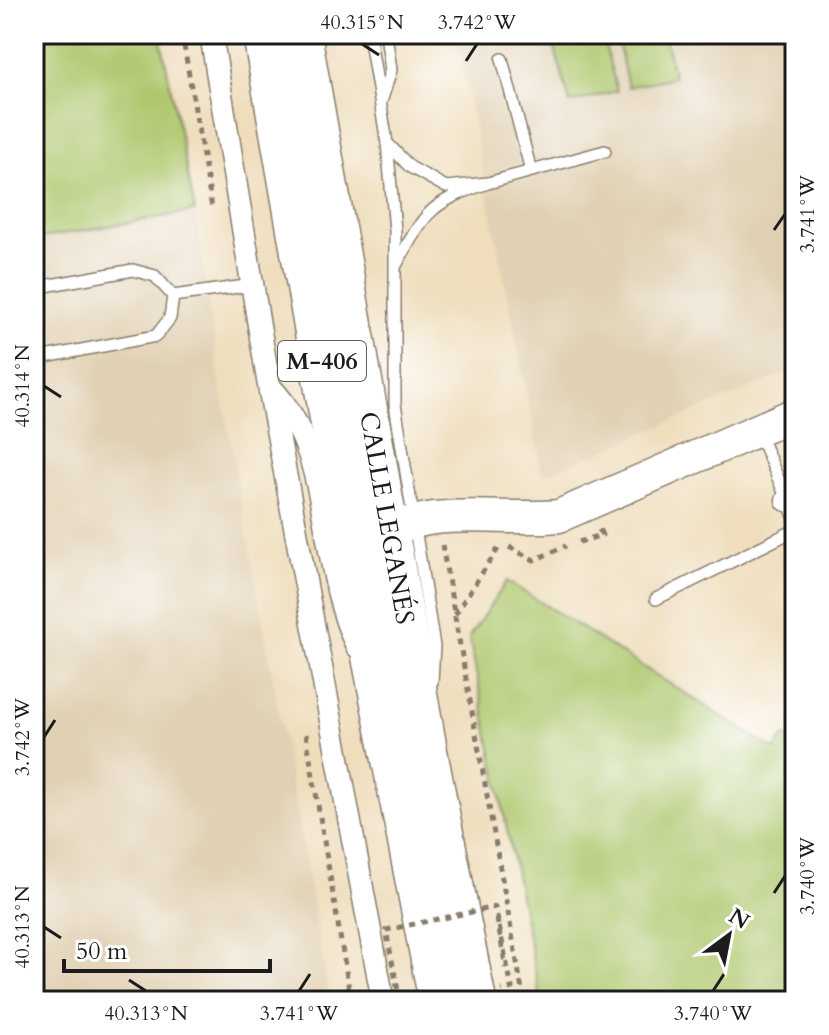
<svg xmlns="http://www.w3.org/2000/svg" width="829" height="1035" font-family="Cardo,serif">
	<style>
		.built { fill: #e1d1b4 }
		.green { fill: #afc86e; stroke: #667245; stroke-width: 2 }
		.lines { fill: none; stroke-linecap: round; stroke-linejoin: round }
		.lane-casing { stroke: #867c6c; stroke-width: 14 }
		.street-casing { stroke: #867c6c; stroke-width: 25 }
		.secondary-casing { stroke: #867c6c; stroke-width: 35 }
		.highway-casing { stroke: #867c6c; stroke-width: 43 }
		.path { stroke: #867c6c; stroke-width: 5; stroke-dasharray: 6 6; stroke-linecap: butt }
		.lane { stroke: #fff; stroke-width: 11 }
		.street { stroke: #fff; stroke-width: 22 }
		.secondary { stroke: #fff; stroke-width: 32 }
		.highway { stroke: #fff; stroke-width: 40 }
		.path-bridge { stroke: #867c6c; stroke-width: 5; stroke-dasharray: 6 6; stroke-linecap: butt }
		.ticks { fill: none; stroke: #1c1c1c; stroke-width: 3 }
		.labels { text-anchor: middle; dominant-baseline: central; stroke-width: 8; stroke-linejoin: round; paint-order: stroke }
		.shield { fill: #fff; stroke: #606060; stroke-width: 2 }
		.shield-label { font-size: 24px; font-weight: bold; fill: #1c1c1c }
		.street-label { font-size: 26px; fill: #1c1c1c; stroke: #fff }
		.neatline { fill: none; stroke: #1c1c1c; stroke-width: 3 }
		.ticks-label { font-size: 20px; text-anchor: middle; fill: #1c1c1c }
	</style>
	<rect width="100%" height="100%" fill="#fff"/>
	<filter id="ink" filterUnits="userSpaceOnUse"><feTurbulence type="fractalNoise" baseFrequency=".0125" numOctaves="2"/><feDisplacementMap in="SourceGraphic" scale="16" xChannelSelector="R" yChannelSelector="G"/><feConvolveMatrix kernelMatrix="1 2 1 2 8 2 1 2 1" color-interpolation-filters="sRGB"/></filter>
	<filter id="wash" filterUnits="userSpaceOnUse"><feTurbulence type="fractalNoise" baseFrequency=".006" numOctaves="4" result="noise"/><feDisplacementMap in="SourceGraphic" scale="32" xChannelSelector="R" yChannelSelector="G"/><feGaussianBlur stdDeviation="1.8" result="paint"/><feColorMatrix in="noise" values="0 0 0 0 0 0 0 0 0 0 0 0 0 0 0 0 0 1.4 0 .05"/><feComposite in="paint" operator="in"/></filter>
	<g filter="url(#wash)">
		<rect width="100%" height="100%" fill="#efddbb"/>
		<path class="built" d="M456 34H795V369L543 476Z
			M195 211 218 370 330 1001H34V239Z"/>
		<path class="green" d="M34 34H160L195 211 34 239Z
			M551 34H602L617 91 570 103Z
			M616 34H664L674 77 628 87Z
			M507 581 775 750 784 736 795 743V1001H541L469 637Z"/>
	</g>
	<g filter="url(#ink)">
		<g class="lines">
			<g class="lane-casing">
				<path id="lane" d="M369 34 387 143 395 230V404L434 646 432 682
					M502 59 531 171
					M382 99 391 70 386 34
					M387 143 410 167 446 187 488 183C427 204 426 212 395 267
					M488 183 605 151
					M34 288 133 270 155 276 173 296 170 318 156 336 34 359
					M173 296 253 285
					M759 434 795 518
					M656 599 795 530"/>
			</g>
			<g class="street-casing">
				<path id="street" d="M211 34 269 386 383 1001
					M270 387C336 456 317 564 357 646
					M787 500 795 498"/>
			</g>
			<g class="secondary-casing">
				<path id="secondary" d="M369 541C430 502 493 522 559 516L795 414"/>
			</g>
			<g class="highway-casing">
				<path id="highway" d="M263 34 368 636 439 1001
					M301 34 429 762 476 1001"/>
			</g>
			<path class="path" d="M182 34 212 208
				M579 542 602 535 599 529
				M442 545 524 1001
				M509 547 534 560 566 546
				M455 614 500 546
				M306 734 351 1001
				M497 919 506 968"/>
			<use href="#lane" class="lane"/>
			<use href="#street" class="street"/>
			<use href="#secondary" class="secondary"/>
			<use href="#highway" class="highway"/>
			<path class="path-bridge" d="M400 1001 386 930 495 907 512 988 502 990"/>
		</g>
	</g>
	<path class="ticks" d="M362 44 379 55M466 61 477 44M774 230 785 214M44 386 61 397M44 737 55 720M774 893 785 876M44 927 61 938M129 980 146 991M299 991 310 974M713 991 724 974"/>
	<g class="labels">
		<rect class="shield" x="278" y="341" width="88" height="40" rx="6"/>
		<g class="shield-label">
			<text x="322" y="361">M-406</text>
		</g>
		<g class="street-label">
			<text transform="translate(387 518) rotate(80)">CALLE LEGANÉS</text>
		</g>
	</g>
	<rect width="829" height="1035" fill="none" stroke="#fff" stroke-width="88"/>
	<g transform="translate(729 935) rotate(32)" stroke="#ffffff" stroke-width="6" paint-order="stroke">
	<path d="M0-6L14 30L0 20L-14 30Z" fill="#1c1c1c"/>
	<text y="-12" font-size="22" font-weight="bold" text-anchor="middle" fill="#1c1c1c">N</text>
	</g>
	<path d="M64 959v12h206v-12" fill="none" stroke="#1c1c1c" stroke-width="4"/>
	<text x="76" y="959" font-size="24" fill="#1c1c1c" stroke="#ffffff" stroke-width="6" paint-order="stroke">50 m</text>
	<rect x="44" y="44" width="741" height="947" class="neatline"/>
	<g class="ticks-label">
		<text x="362" y="29">40.315°N</text>
		<text x="477" y="29">3.742°W</text>
		<text transform="translate(807 214) rotate(-90)" y="7">3.741°W</text>
		<text transform="translate(22 386) rotate(-90)" y="7">40.314°N</text>
		<text transform="translate(22 737) rotate(-90)" y="7">3.742°W</text>
		<text transform="translate(807 876) rotate(-90)" y="7">3.740°W</text>
		<text transform="translate(22 927) rotate(-90)" y="7">40.313°N</text>
		<text x="146" y="1020">40.313°N</text>
		<text x="299" y="1020">3.741°W</text>
		<text x="713" y="1020">3.740°W</text>
	</g>
</svg>
